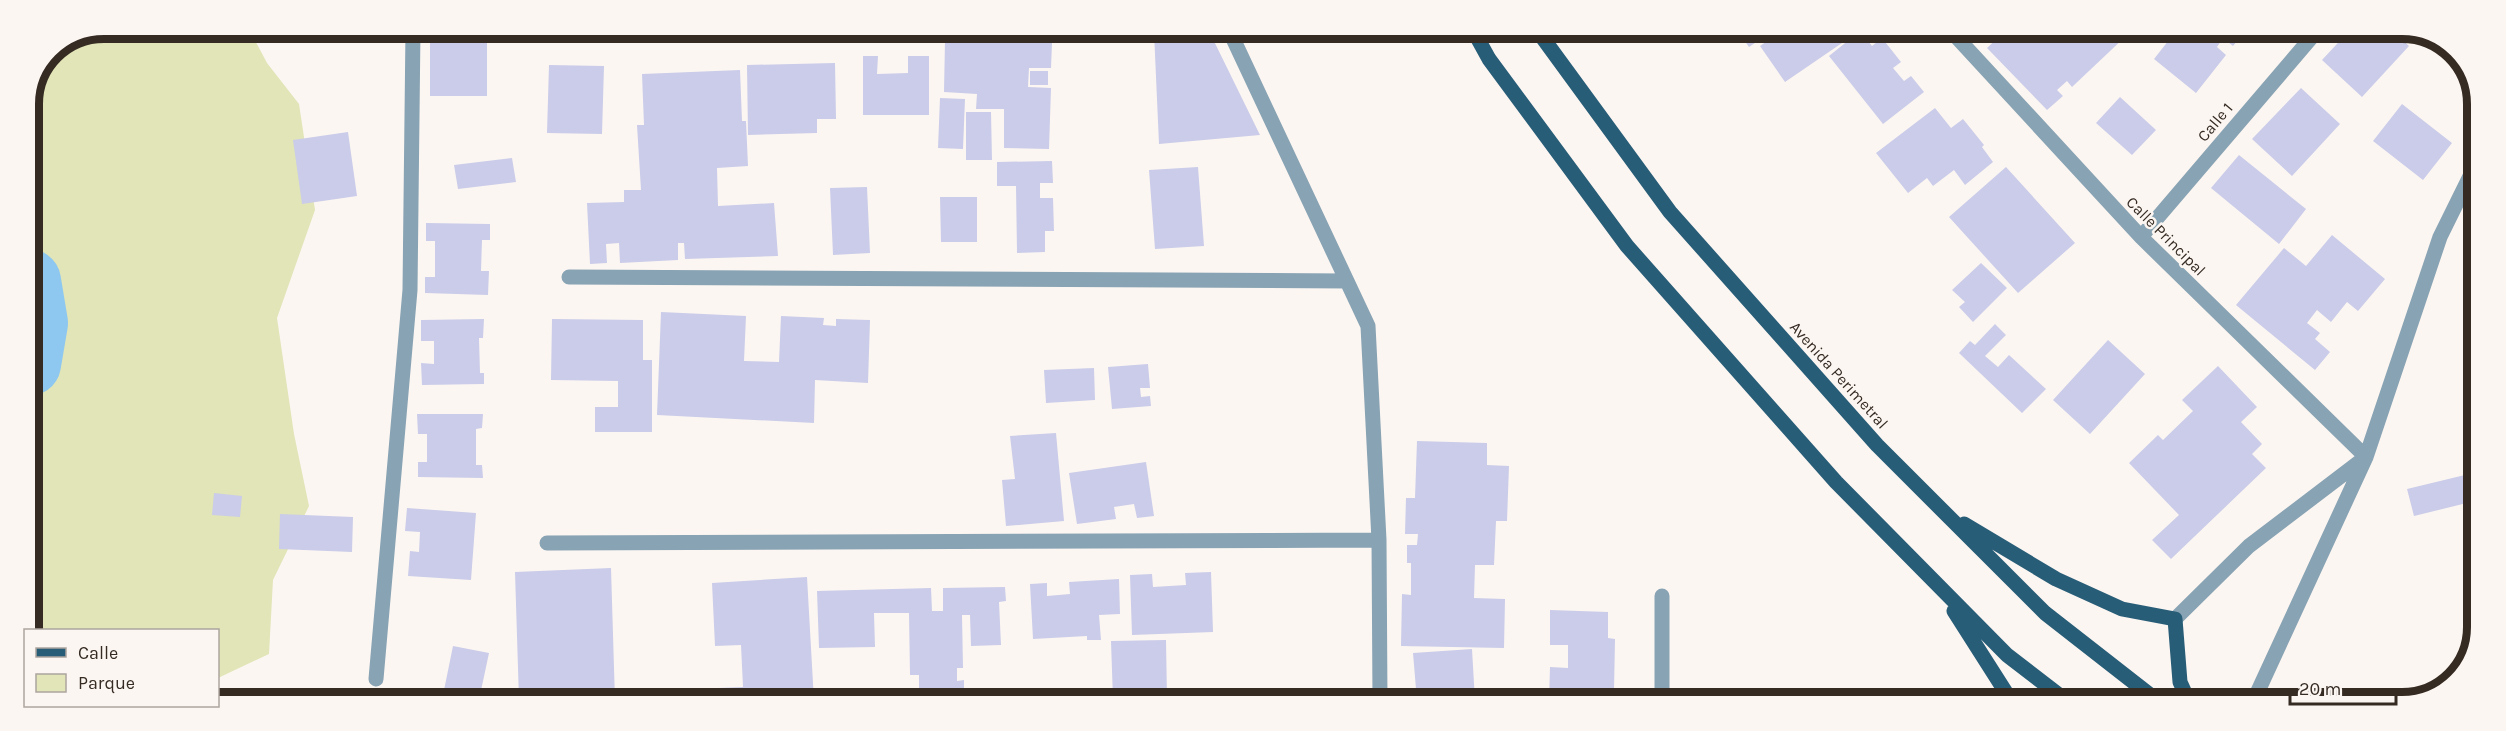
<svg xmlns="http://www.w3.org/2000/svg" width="2506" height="731" font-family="Karla,sans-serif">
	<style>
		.green { fill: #e1e5b7 }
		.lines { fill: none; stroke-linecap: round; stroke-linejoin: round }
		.river { stroke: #8ec7f0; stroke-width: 64 }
		.building { fill: #cacce9 }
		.minor { stroke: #88a3b3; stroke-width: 15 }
		.primary { stroke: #285d78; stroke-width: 15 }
		.labels { text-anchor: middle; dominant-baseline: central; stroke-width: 5; stroke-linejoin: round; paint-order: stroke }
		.street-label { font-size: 16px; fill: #352b23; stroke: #fcf6f2 }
		.rim { fill: none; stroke: #352b23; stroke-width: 8 }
	</style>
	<rect width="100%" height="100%" fill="#fcf6f2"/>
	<path class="green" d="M104 29H249L267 63 299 104 315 210 277 318 294 434 309 506 273 580 269 654 218 678V630H29V104L51 50Z"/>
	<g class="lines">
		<path class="river" d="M29 281 36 323 29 364"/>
	</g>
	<path class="building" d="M194 29H293V31H194Z
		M1737 30H1774L1749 47Z
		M1783 30H1861L1785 82 1760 46Z
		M1209 31 1260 135 1159 144 1154 32Z
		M1860 31 1872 46 1882 38 1901 62 1893 68 1904 81 1911 76 1924 92 1883 124 1829 56Z
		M2005 31H2121L2126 36 2072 87 2067 81 2057 90 2063 96 2047 110 1987 48Z
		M2176 31H2245L2233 46 2223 38 2217 47 2226 55 2196 93 2154 59Z
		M2349 31H2393L2409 46 2362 97 2322 60Z
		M945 40 1052 43 1051 68H1029L1028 87 1051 88 1049 149 1004 148V109H976L977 94 944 92Z
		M430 41 487 42V96H430Z
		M863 56H878L877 74 908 73V56H929V115H863Z
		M835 63 836 119H817V133L748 135 747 65Z
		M549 65 604 66 602 134 547 133Z
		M740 70 742 121H746L748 166 717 168 718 206 774 203 778 256 685 259 684 243H678V260L620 263 619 243 606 244 607 263 590 264 587 203 624 202V190H641L637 125H644L642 74Z
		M1030 71H1048V85H1030Z
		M2301 88 2340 124 2292 176 2252 139Z
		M2120 97 2156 130 2132 155 2096 123Z
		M940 98 965 99 963 149 938 148Z
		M2402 104 2452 143 2423 180 2373 141Z
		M1935 108 1951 128 1963 119 1984 145 1982 147 1993 162 1965 185 1954 170 1933 186 1927 178 1908 193 1876 153Z
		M966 112H991L992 160H966Z
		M348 132 357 196 302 204 293 140Z
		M2239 155 2306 209 2279 244 2211 188Z
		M512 158 516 182 458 189 454 165Z
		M1052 161 1053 183H1040V198H1053L1054 231H1045V252L1017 253 1016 186H997V162Z
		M1198 167 1204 246 1155 249 1149 170Z
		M2006 167 2075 243 2018 293 1949 217Z
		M867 187 870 253 833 255 830 188Z
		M940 197H977V242H941Z
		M426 223 490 224V240H482L481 271H489L488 295 425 293V277H435V241H426Z
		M2332 235 2385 279 2358 311 2347 302 2331 322 2317 310 2307 323 2320 333 2315 339 2330 352 2315 370 2236 305 2284 248 2306 266Z
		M1981 263 2007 288 1973 322 1959 307 1965 302 1952 290Z
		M661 312 746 316 744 361 779 362 781 316 824 318 823 325 836 326V319L870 320 868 383 815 380 814 423 657 415Z
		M2476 316V340L2468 319Z
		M484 319 483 338H479L480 373H484V384L422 385 421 363 434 364V341H421V320Z
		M552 319 643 320V360H652V432H595V407H618V381L551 380Z
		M1995 324 2006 335 1985 356 1998 367 2009 355 2046 389 2022 413 1959 353 1970 341 1975 345Z
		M2108 340 2145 374 2090 434 2053 400Z
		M1148 364 1150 388H1140L1141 397 1150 396 1151 406 1112 409 1108 367Z
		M2218 366 2257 407 2241 422 2262 444 2252 454 2266 468 2171 559 2152 540 2179 515 2129 463 2158 435 2163 440 2193 411 2182 400Z
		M1094 368 1095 400 1046 403 1044 370Z
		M417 414H483L482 428 476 429V465H482L483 478 418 477V462H427V434H418Z
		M1056 433 1064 521 1006 526 1002 480 1015 479 1010 436Z
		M1417 441 1487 443V465L1509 466 1507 521H1496L1494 565H1475L1474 598 1505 599 1504 648 1401 646 1402 594 1411 595V563H1407V545H1417L1418 534H1405L1406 498H1415Z
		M1146 462 1154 516 1137 518 1134 504 1114 507 1116 519 1077 524 1069 473Z
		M2469 474 2475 501 2414 516 2407 489Z
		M214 493 242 496 240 517 212 515Z
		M407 508 476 513 471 580 408 576 410 551 419 552 420 532 405 531Z
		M280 514 353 517 352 552 279 549Z
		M611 568 615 701 519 700 515 572Z
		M1211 572 1213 632 1132 635 1130 575 1152 574 1153 587 1186 585 1185 573Z
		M807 577 814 701H719L718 688 743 687 741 645 715 646 712 583Z
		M1119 579 1120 614 1099 615 1101 640H1087V636L1033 639 1030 584 1047 583V596L1070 594 1069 582Z
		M1005 587 1006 601 999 602 1001 645 971 646 970 615H962L963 668H957V681L964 680V693L919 694V675H910L909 613H874L875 647 819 648 817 591 931 588 932 611H943V588Z
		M1550 610 1608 612V638L1615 639 1614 691H1607V702H1549L1550 667 1568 668V645H1550Z
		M1166 640 1167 699 1113 700 1111 641Z
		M453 646 489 653 479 700H442Z
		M1472 649 1475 701H1417L1413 653Z"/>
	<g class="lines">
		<path class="minor" d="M1229 30 1368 326 1379 540 1380 701
			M1950 30 2141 237 2366 457 2249 546 2175 619
			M2141 237 2317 31
			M569 277 1347 281
			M547 543 1379 540
			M1662 596V702
			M376 679 410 290 413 29
			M2253 702 2366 457 2440 237 2477 162"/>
		<path class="primary" d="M1473 30 1489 59 1627 246 1836 482 2007 655 2068 702
			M1537 30 1670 212 1877 445 2045 613 2159 702
			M1964 524 2056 579 2122 609 2175 619 2180 682 2189 702
			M1954 611 2012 702"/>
	</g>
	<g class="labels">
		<g class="street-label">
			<text transform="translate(2215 122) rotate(-50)">Calle 1</text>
			<text transform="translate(2166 236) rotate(45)">Calle Principal</text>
			<text transform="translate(1839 375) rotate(48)">Avenida Perimetral</text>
		</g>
	</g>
	<path d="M0 0H2506V731H0ZM104 39H2402A65 65 0 0 1 2467 104V627A65 65 0 0 1 2402 692H104A65 65 0 0 1 39 627V104A65 65 0 0 1 104 39Z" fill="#fcf6f2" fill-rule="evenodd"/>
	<path class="rim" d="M104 39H2402A65 65 0 0 1 2467 104V627A65 65 0 0 1 2402 692H104A65 65 0 0 1 39 627V104A65 65 0 0 1 104 39Z"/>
	<rect x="24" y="629" width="195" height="78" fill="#fcf6f2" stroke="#aca59f" stroke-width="1.5"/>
	<rect x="36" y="648" width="30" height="9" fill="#285d78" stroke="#aca59f" stroke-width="1.5"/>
	<text x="78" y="659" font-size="18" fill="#352b23">Calle</text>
	<rect x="36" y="674" width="30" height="18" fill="#e1e5b7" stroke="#aca59f" stroke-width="1.5"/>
	<text x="78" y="689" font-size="18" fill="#352b23">Parque</text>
	<path d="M2290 695v9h106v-9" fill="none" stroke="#352b23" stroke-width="3"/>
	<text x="2299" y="695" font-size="18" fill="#352b23" stroke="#fcf6f2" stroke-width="4.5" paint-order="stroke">20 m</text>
</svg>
